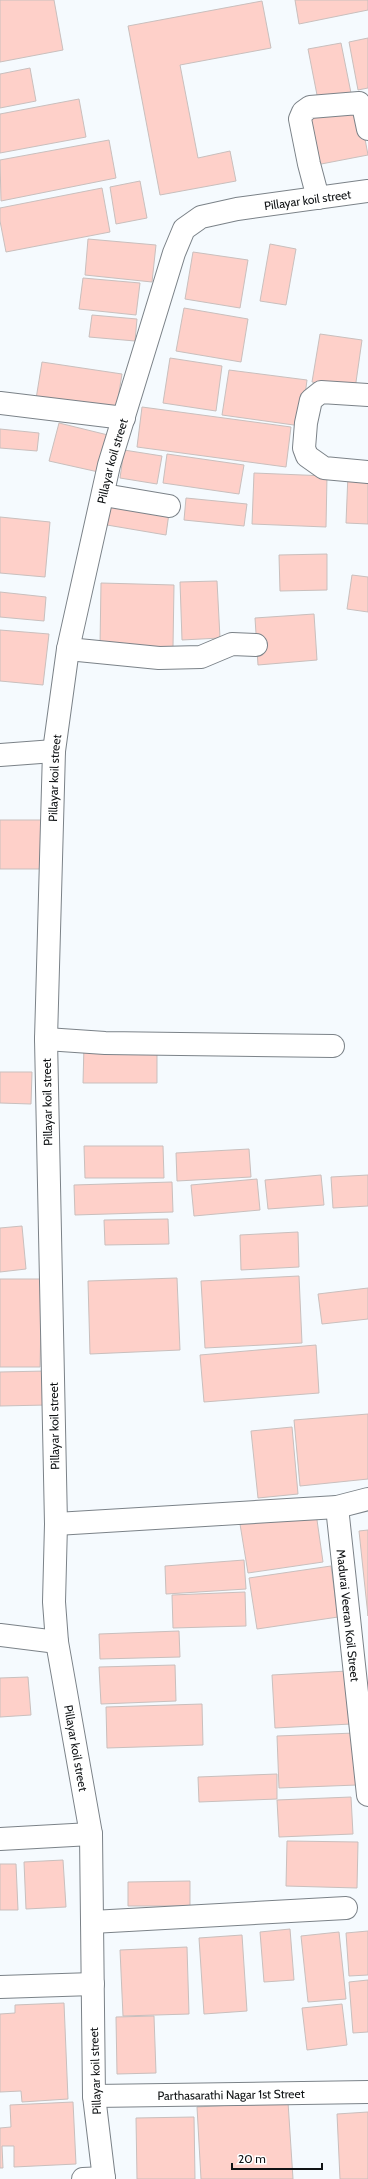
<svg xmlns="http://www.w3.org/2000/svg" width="368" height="2179" font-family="Cabin,sans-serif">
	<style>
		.building { fill: #fed0c9; stroke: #c9bfbd }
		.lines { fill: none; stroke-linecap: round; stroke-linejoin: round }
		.minor-casing { stroke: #7b8288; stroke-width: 24 }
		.minor { stroke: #fff; stroke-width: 22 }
		.labels { text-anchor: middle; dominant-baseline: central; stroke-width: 3; stroke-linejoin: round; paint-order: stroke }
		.street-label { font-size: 12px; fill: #101315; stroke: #fff }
	</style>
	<rect width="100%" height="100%" fill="#f5fafe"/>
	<path class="building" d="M0 0H54L63 50 0 62Z
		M295 0H368V10L299 24Z
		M262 1 271 48 180 65 198 158 230 151 236 181 160 195 128 26Z
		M368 38V88L358 90 349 42Z
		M341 43 351 93 318 100 308 49Z
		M30 68 36 101 0 108V74Z
		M79 99 86 137 0 153V114Z
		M359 107 368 155 316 165 306 117Z
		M109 140 116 178 1 201 0 160Z
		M140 181 147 218 116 224 110 187Z
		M102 188 110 232 6 252 0 221V208Z
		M88 239 156 245 152 282 85 275Z
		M270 244 296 249 286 305 260 301Z
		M193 252 248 260 240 308 185 299Z
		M83 278 140 283 136 315 79 309Z
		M184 308 248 319 241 362 176 351Z
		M92 315 137 319 135 341 89 337Z
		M320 334 362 340 355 389 312 382Z
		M170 358 222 366 216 411 163 403Z
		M42 362 122 374 116 411 36 399Z
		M229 370 307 380 301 426 222 415Z
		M142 407 291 427 286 467 137 447Z
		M59 423 112 436 103 473 49 461Z
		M0 429 39 433 37 451 0 448Z
		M124 450 162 456 157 484 120 478Z
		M167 454 244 465 239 494 163 483Z
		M254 473 327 476 326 527 252 524Z
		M348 474 368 475V524L346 523Z
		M186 498 247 504 244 526 184 520Z
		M111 503 169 513 166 535 107 525Z
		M0 517 50 522 45 577 0 573Z
		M327 554V590L280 591 279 555Z
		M352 575 368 577V612L347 609Z
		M217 581 220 638 182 640 180 582Z
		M101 583 174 585 173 647 100 646Z
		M0 592 46 597 44 621 0 617Z
		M314 614 317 660 258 665 255 618Z
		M0 630 49 634 43 685 0 681Z
		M0 820H48V869H0Z
		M84 1045 157 1047V1083H83Z
		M0 1072H32L31 1104 0 1103Z
		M84 1146H163L164 1178H85Z
		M249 1149 251 1177 177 1181 176 1153Z
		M321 1175 324 1205 268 1209 265 1180Z
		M368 1175V1206L333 1208 331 1177Z
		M257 1179 260 1210 194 1216 191 1185Z
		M172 1182 173 1212 75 1215 74 1185Z
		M168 1219 169 1244 105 1245 104 1220Z
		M22 1226 26 1269 0 1272V1228Z
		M298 1232 299 1267 241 1270 240 1235Z
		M299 1276 302 1343 205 1348 201 1281Z
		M177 1278 180 1350 90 1354 88 1281Z
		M0 1279H42L40 1367H0Z
		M368 1288V1319L322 1324 318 1294Z
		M316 1345 319 1393 204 1402 200 1355Z
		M46 1371 47 1405 0 1406V1372Z
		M368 1414V1479L300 1486 294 1420Z
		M292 1427 298 1494 258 1498 251 1431Z
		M316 1513 323 1562 248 1573 240 1524Z
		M368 1530V1616L359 1531Z
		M244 1560 246 1589 166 1594 165 1566Z
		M331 1566 338 1617 257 1629 249 1578Z
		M245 1592 246 1626 173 1628 172 1595Z
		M179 1631 180 1657 100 1659 99 1634Z
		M175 1665 176 1701 101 1704 99 1667Z
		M348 1671 351 1724 275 1728 272 1675Z
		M28 1677 31 1715 0 1717V1678Z
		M202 1704 203 1745 107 1748 106 1707Z
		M355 1733 357 1785 279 1788 277 1736Z
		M277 1774V1799L199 1802 198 1777Z
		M351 1797 353 1834 279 1837 277 1800Z
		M287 1841 358 1842 357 1888 286 1886Z
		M63 1860 66 1907 26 1909 24 1862Z
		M0 1864H16L18 1910H0Z
		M190 1881V1906H128V1882Z
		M290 1929 294 1980 264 1982 260 1932Z
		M368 1931V1975L349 1976 346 1933Z
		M339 1932 346 1999 308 2002 301 1936Z
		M242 1935 247 2011 204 2014 199 1938Z
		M187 1947 189 2014 123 2016 120 1950Z
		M368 1980V2032L353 2033 349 1982Z
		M64 2003 68 2099 22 2102 21 2091 0 2092V2014L15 2013V2005Z
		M342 2004 347 2045 307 2050 302 2008Z
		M154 2016 156 2073 117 2074 116 2017Z
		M73 2102 76 2164 14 2167V2146H2L3 2168H0V2128L11 2127 10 2105Z
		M288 2102 293 2179H201L197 2107Z
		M368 2112V2179H340L337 2114Z
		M194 2117 195 2179H137L136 2118Z"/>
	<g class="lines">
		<g class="minor-casing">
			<g id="minor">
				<path d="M318 198 309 164 300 119 303 112 310 107 359 103 364 110 368 129"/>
				<path d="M368 395 321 392 311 400 306 423 304 448 307 456 324 468 368 472"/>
				<path d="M0 403 124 418"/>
				<path d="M104 495 169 506"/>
				<path d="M68 649 159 658 201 657 232 644 256 645"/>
				<path d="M0 755 54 751"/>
				<path d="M46 1039 105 1043 333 1046"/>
				<path id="s1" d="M337 1507 368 1795"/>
				<path d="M56 1524 337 1507 368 1499"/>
				<path d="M0 1635 57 1642"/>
				<path d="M0 1839 91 1834"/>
				<path d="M92 1922 346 1908"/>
				<path d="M0 1987 93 1984"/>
				<path id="s2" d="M94 2096 368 2092"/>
				<path d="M83 2179 104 2178"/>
				<path id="s3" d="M104 2179 94 2096 91 1834 57 1642 54 1602 56 1524 46 1039 54 751 68 649 109 465 174 253 184 229 201 217 237 209 368 191"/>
			</g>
		</g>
		<use href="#minor" class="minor"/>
	</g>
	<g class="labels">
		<g class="street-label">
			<text stroke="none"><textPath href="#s3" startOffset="2100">Pillayar koil street</textPath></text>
			<text stroke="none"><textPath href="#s3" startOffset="1728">Pillayar koil street</textPath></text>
			<text stroke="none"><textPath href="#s3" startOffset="1405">Pillayar koil street</textPath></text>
			<text transform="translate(47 1102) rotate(-91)">Pillayar koil street</text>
			<text transform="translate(54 1426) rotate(-91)">Pillayar koil street</text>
			<text stroke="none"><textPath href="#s1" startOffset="109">Madurai Veeran Koil Street</textPath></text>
			<text transform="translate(76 1748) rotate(80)">Pillayar koil street</text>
			<text transform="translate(95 2071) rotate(-92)">Pillayar koil street</text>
			<text stroke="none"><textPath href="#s2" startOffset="137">Parthasarathi Nagar 1st Street</textPath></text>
		</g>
	</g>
	<path d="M232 2163v6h90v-6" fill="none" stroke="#101315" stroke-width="2"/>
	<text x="238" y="2163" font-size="12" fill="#101315" stroke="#ffffff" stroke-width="3" paint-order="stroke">20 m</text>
</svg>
